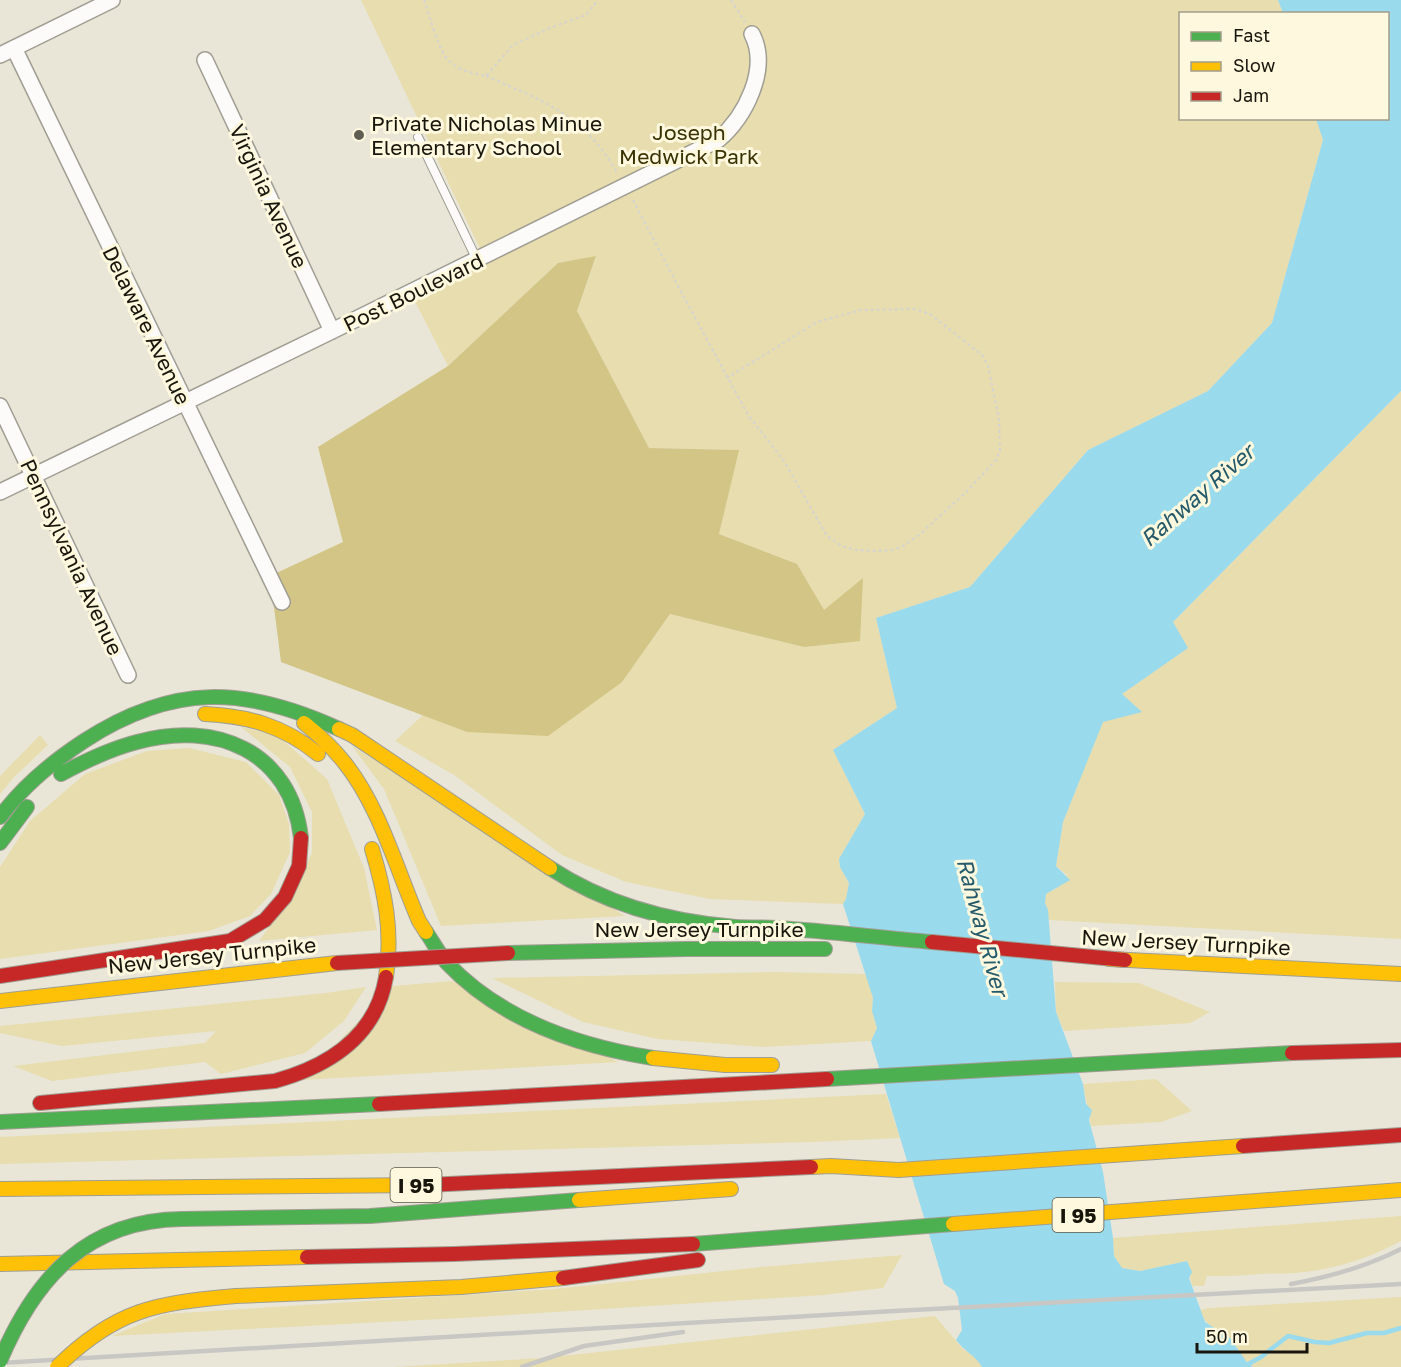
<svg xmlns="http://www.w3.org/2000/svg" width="1401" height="1367" font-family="'Golos Text',sans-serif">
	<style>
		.green { fill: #e7ddae }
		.forest { fill: #d2c585 }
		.water { fill: #99daed }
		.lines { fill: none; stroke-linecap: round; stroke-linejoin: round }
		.stream { stroke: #99daed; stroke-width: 4.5 }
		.lane-casing { stroke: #a09e93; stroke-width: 10 }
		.street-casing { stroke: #a09e93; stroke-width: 18 }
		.fast-casing { stroke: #a09e93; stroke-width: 16 }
		.slow-casing { stroke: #a09e93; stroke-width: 16 }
		.jam-casing { stroke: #a09e93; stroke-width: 16 }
		.path { stroke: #d5d4d0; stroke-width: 2; stroke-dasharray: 3 3; stroke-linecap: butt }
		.lane { stroke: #fcfbf9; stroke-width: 8 }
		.street { stroke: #fcfbf9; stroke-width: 15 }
		.fast { stroke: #4caf50; stroke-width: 14 }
		.slow { stroke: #ffc107; stroke-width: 14 }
		.jam { stroke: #c62828; stroke-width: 14 }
		.rail { stroke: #c8c7c4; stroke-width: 4.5 }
		.fast-bridge-casing { stroke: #a09e93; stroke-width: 16; stroke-linecap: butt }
		.slow-bridge-casing { stroke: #a09e93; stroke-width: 16; stroke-linecap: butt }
		.jam-bridge-casing { stroke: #a09e93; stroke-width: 16; stroke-linecap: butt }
		.fast-bridge { stroke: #4caf50; stroke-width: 14 }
		.slow-bridge { stroke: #ffc107; stroke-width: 14 }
		.jam-bridge { stroke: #c62828; stroke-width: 14 }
		.poi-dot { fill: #605e53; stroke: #fef8de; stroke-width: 2 }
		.labels { text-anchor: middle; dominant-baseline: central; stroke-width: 6; stroke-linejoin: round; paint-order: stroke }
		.shield { fill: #fef8de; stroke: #5c594b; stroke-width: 1.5 }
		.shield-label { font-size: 20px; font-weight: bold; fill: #17150c }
		.poi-label { font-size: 21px; fill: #17150c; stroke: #fef8de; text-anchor: start }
		.park-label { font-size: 21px; fill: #3b3204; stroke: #fef8de }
		.street-label { font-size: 21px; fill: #17150c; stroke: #fef8de }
		.water-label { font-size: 22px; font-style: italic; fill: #255a6b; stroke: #fef8de }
	</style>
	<rect width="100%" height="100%" fill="#e9e6d8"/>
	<path class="green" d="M361 0H1278L1283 13 1180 14V118L1316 119 1323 140 1272 323 1208 391 1088 450 970 587 876 618 897 708 833 750 865 814 839 859 840 867 849 883 846 899 843 904 710 899 626 882 562 855 454 775 395 741 423 715 467 732 622 682 670 614 804 647 863 579 824 611 797 564 719 534 738 450 649 448 577 311 596 257 558 263 448 366 408 288 482 253Z
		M1401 391V939L1049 920 1045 903 1046 893 1056 889 1067 875 1056 866 1063 822 1103 721 1122 694 1187 648 1173 622Z
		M241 727 277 735 327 779 364 868 377 930 259 941 288 900 312 853V812L290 767Z
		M40 735 48 745 14 777 0 794V776Z
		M352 746 625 916 441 926 384 789Z
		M189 748 246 762 279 795 289 824 290 852 271 894 250 916 209 931 0 959V867L30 821 85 774 147 751Z
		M772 972 866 974 873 998 872 1011 877 1028 871 1041 764 1047 658 1039 583 1022 492 978Z
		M452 981 618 1062 301 1080 393 986Z
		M1055 982 1139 983 1210 1012 1190 1023 1064 1031 1056 1012Z
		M366 987 344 1021 305 1053 221 1074 205 1062 52 1081 13 1066 205 1043 216 1031 62 1046 0 1033V1026L326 993Z
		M1156 1079 1192 1111 1161 1122 1091 1126 1083 1084Z
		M886 1094 900 1138 812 1142 0 1164V1137Z
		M1401 1216V1241C1368 1259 1332 1270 1295 1273 1284 1274 1273 1273 1262 1274 1243 1275 1226 1277 1207 1276L1204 1286H1192L1187 1261 1140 1271 1122 1268 1114 1256 1113 1238Z
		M902 1255 883 1288 823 1295 478 1317 112 1336 165 1314 555 1289 761 1267Z
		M1401 1297V1367H1254C1243 1362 1239 1349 1231 1340 1219 1326 1208 1332 1200 1310L1209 1308Z
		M935 1316 963 1349 975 1356 982 1367H393L543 1358Z"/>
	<path class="forest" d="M596 256 577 311 649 448 739 450 719 534 797 564 824 610 863 578 860 641 804 647 670 614 622 682 548 736 467 732 281 662 270 576 343 542 318 447 448 366 558 263Z"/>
	<path class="water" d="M1278 0H1401V391L1173 622 1188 648 1122 694 1142 712 1103 722 1063 822 1056 866 1070 880 1046 894 1045 903 1048 910 1056 1012 1083 1084 1086 1104 1092 1110 1089 1120 1103 1172 1113 1238 1114 1256 1122 1268 1140 1271 1187 1261 1192 1272 1189 1278 1205 1322 1230 1338 1248 1364 1254 1367H982C975 1355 964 1351 956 1340L962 1330 958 1298 955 1291 944 1284 871 1041 877 1028 872 1011 873 998 843 904 846 899 849 883 840 867 839 859 865 814 833 750 897 708 876 618 970 587 1088 450 1208 391 1272 323 1323 140 1316 119 1388 118V14L1283 13Z"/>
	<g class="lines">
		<path class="stream" d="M1243 1367 1261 1357 1288 1336 1315 1342 1329 1343 1367 1333H1384L1401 1328"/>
		<g class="lane-casing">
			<path id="lane" d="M418 137 477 260"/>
		</g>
		<g class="street-casing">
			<path id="street" d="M14 48 282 602
				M0 55 112 0
				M205 60 332 331
				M0 406 128 675
				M0 492 332 331 718 140C745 117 770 69 752 34"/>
		</g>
		<g class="fast-casing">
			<path id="fast" d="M61 774C85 761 110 749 137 742 216 720 291 751 301 838
				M0 817C23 786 52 762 84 741 173 683 245 686 339 729
				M0 843 27 807
				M550 868C605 904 671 922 736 927 750 928 764 927 777 928 829 931 881 938 932 942
				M426 932C433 942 439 954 447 963 501 1020 577 1046 653 1058
				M508 953 686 949H825
				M827 1079 1292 1053
				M0 1122 379 1104
				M182 1219 370 1216 579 1200
				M693 1244 953 1224"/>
		</g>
		<g class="slow-casing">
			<path id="slow" d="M205 714C248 716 284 726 318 754
				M304 723C319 735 332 747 344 762 380 807 396 868 419 921L426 932
				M339 729 352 735 550 868
				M372 849C385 892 393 932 386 977
				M1109 959 1401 974
				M0 1001 337 963
				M653 1058 725 1065H772
				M811 1167 831 1166 899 1170 1243 1146
				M0 1189 427 1185
				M579 1200 731 1189
				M953 1224 1401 1190
				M0 1264 307 1257
				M236 1296 461 1287 563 1278"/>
		</g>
		<g class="jam-casing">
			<path id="jam" d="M932 942 1125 960
				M0 976 230 941 265 920 285 897 299 866 301 838
				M1292 1053 1401 1050
				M40 1103 275 1081C329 1066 376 1037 386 977
				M379 1104 827 1079
				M1243 1146 1401 1135
				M427 1185 811 1167
				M307 1257 454 1254 693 1244
				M563 1278 698 1260"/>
		</g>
		<path class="path" d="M424 0C430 15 438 52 450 62 460 71 473 73 486 76L513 45 552 27 586 15 598 0
			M731 0 745 22
			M486 76C544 101 585 116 618 174
			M633 200 678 286 748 415 784 461 827 536 842 546 856 550 875 551 893 550 903 546 919 535 965 493 996 460 1000 451 999 419 988 366 982 355 930 314 915 309 861 310 817 322 727 378"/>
		<use href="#lane" class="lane"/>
		<use href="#street" class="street"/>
		<use href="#fast" class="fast"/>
		<use href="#slow" class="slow"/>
		<use href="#jam" class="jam"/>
		<path class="rail" d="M1291 1284C1329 1277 1366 1267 1401 1249
			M0 1363 894 1311 1401 1284
			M522 1367 584 1346 683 1332"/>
		<g class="fast-bridge-casing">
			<path id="fast-bridge" d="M0 1361C35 1278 87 1220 182 1219"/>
		</g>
		<g class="slow-bridge-casing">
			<path id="slow-bridge" d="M57 1367C116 1309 156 1303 236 1296"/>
		</g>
		<g class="jam-bridge-casing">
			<path id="jam-bridge" d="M337 963 508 953"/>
		</g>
		<use href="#fast-bridge" class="fast-bridge"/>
		<use href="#slow-bridge" class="slow-bridge"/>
		<use href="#jam-bridge" class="jam-bridge"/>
	</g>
	<circle class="poi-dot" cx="359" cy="135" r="6"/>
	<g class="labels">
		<g class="shield">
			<rect x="390.5" y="1168" width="51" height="34" rx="4.5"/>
			<rect x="1052.5" y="1198" width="51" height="34" rx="4.5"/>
		</g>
		<g class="shield-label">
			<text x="416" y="1185">I 95</text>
			<text x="1078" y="1215">I 95</text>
		</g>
		<g class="poi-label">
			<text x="371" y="123">Private Nicholas Minue<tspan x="371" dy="24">Elementary School</tspan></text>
		</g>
		<g class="park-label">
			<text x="689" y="132">Joseph<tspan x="689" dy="24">Medwick Park</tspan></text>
		</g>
		<g class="street-label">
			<text transform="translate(269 196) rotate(65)">Virginia Avenue</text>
			<text transform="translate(413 292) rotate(-26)">Post Boulevard</text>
			<text transform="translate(147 325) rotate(64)">Delaware Avenue</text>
			<text transform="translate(72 557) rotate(65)">Pennsylvania Avenue</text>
			<text x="699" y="929">New Jersey Turnpike</text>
			<text transform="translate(1186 942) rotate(3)">New Jersey Turnpike</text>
			<text transform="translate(212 955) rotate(-6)">New Jersey Turnpike</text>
		</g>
		<g class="water-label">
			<text transform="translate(1197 495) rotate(-41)">Rahway River</text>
			<text transform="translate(983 927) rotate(75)">Rahway River</text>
		</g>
	</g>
	<rect x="1179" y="12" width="210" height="108" fill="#fef8de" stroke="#a29d8a" stroke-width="1.5"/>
	<rect x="1191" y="32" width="30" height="9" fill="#4caf50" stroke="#a29d8a" stroke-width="1.5"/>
	<text x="1233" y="42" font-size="18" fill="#17150c">Fast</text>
	<rect x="1191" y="62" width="30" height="9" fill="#ffc107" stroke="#a29d8a" stroke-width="1.5"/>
	<text x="1233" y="72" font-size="18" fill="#17150c">Slow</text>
	<rect x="1191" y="92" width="30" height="9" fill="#c62828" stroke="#a29d8a" stroke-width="1.5"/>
	<text x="1233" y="102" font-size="18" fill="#17150c">Jam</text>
	<path d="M1197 1343v9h110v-9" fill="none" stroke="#17150c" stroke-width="3"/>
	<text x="1206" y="1343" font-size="18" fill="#17150c" stroke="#fef8de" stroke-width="4.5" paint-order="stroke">50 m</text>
</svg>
